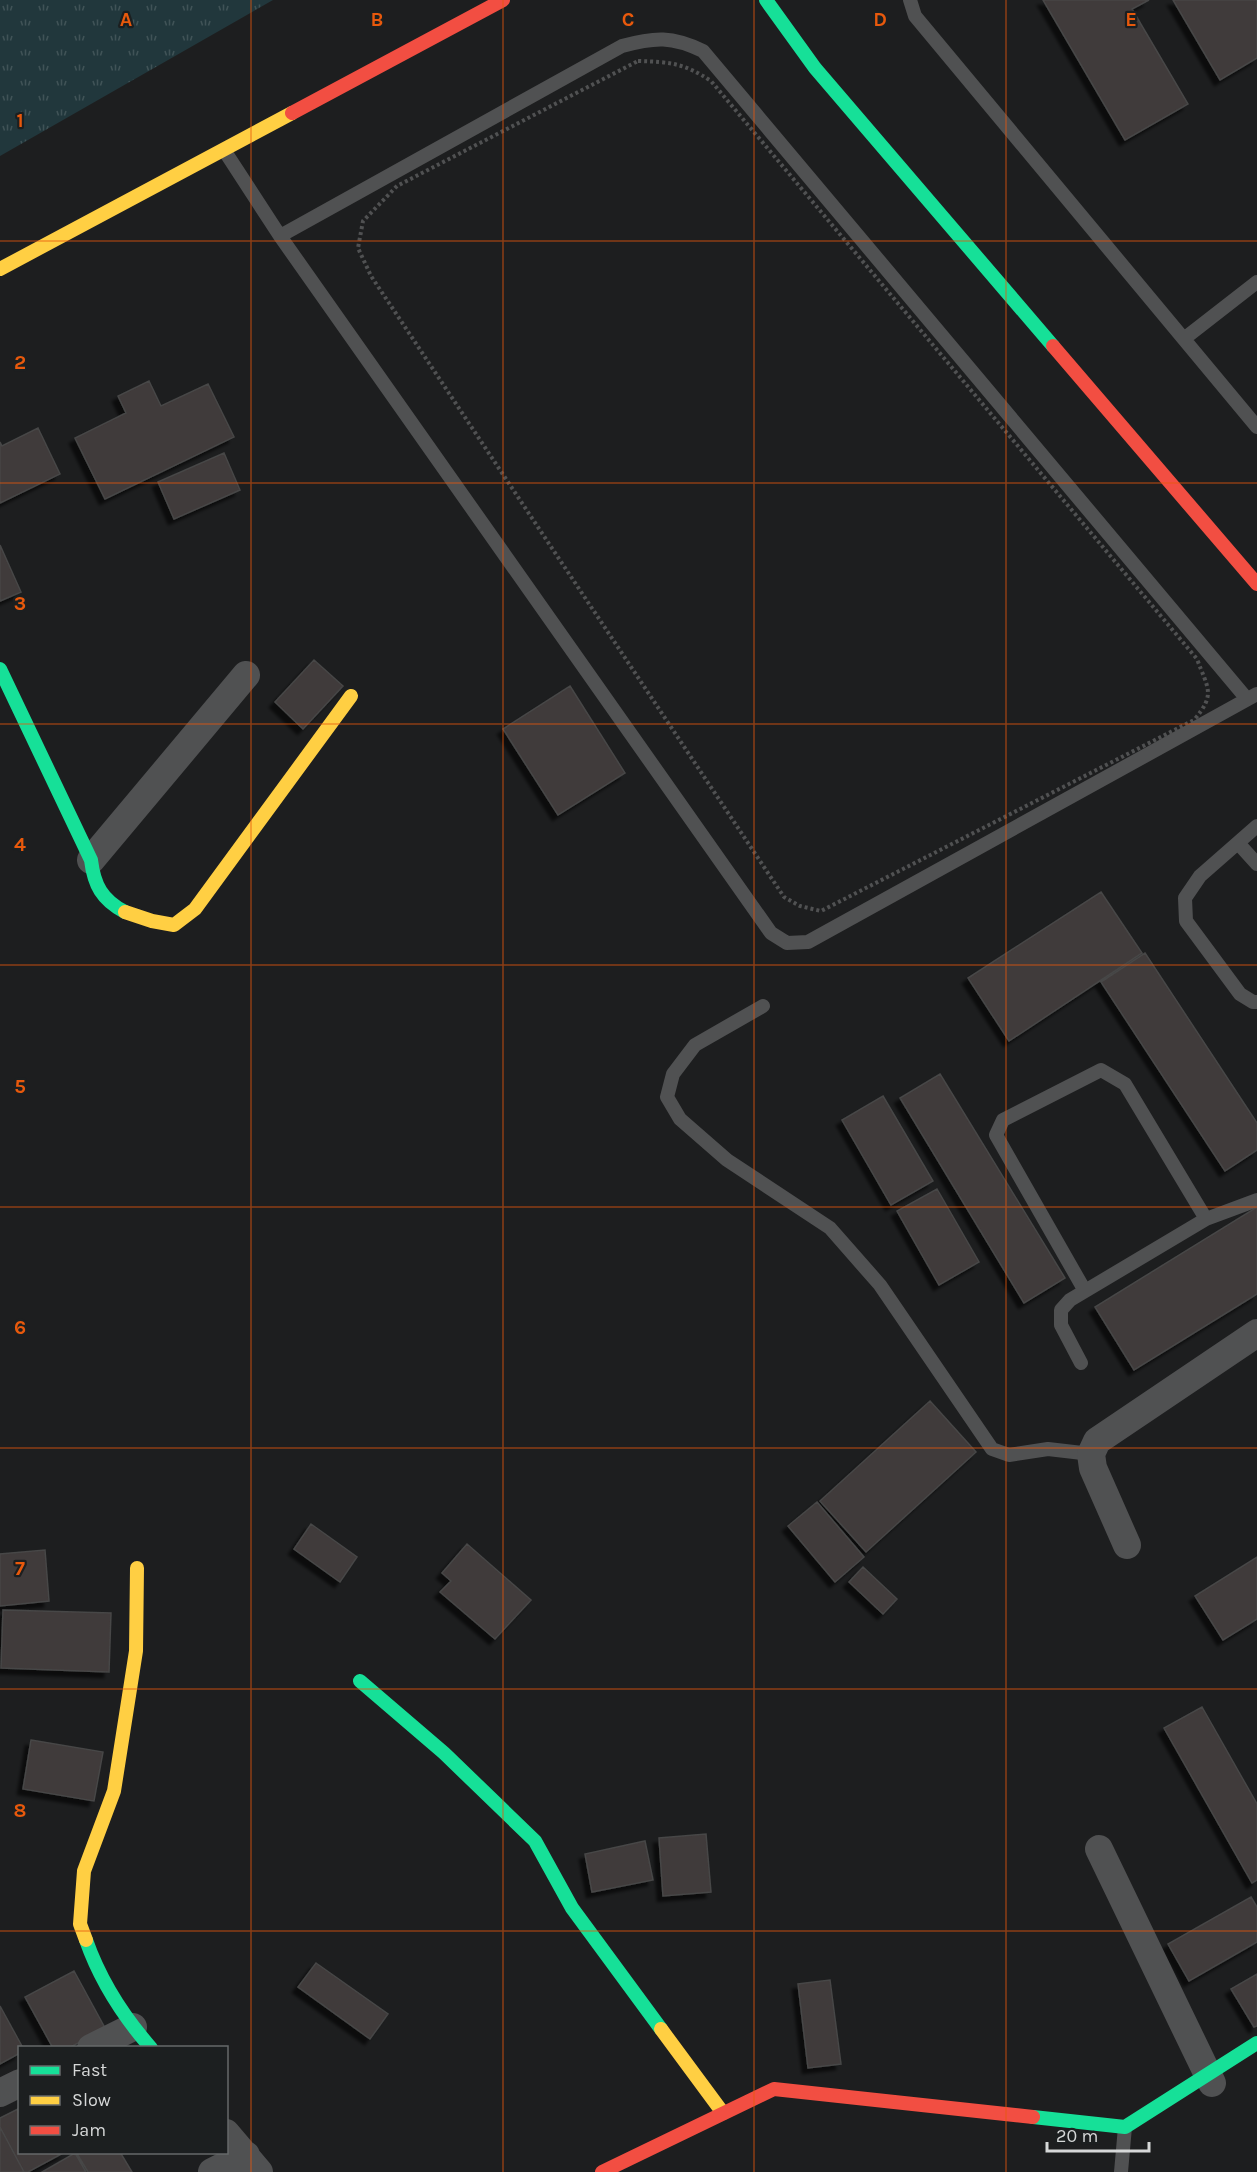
<svg xmlns="http://www.w3.org/2000/svg" width="1257" height="2172" font-family="Karla,sans-serif">
	<style>
		.grass { fill: url(#grass-tufts) }
		.building { fill: #403a3a; stroke: #474747; stroke-width: 1.5; filter: url(#shadow) }
		.lines { fill: none; stroke-linecap: round; stroke-linejoin: round }
		.path { stroke: #505152; stroke-width: 4; stroke-dasharray: 3 3; stroke-linecap: butt }
		.lane { stroke: #505152; stroke-width: 14 }
		.street { stroke: #505152; stroke-width: 28 }
		.fast { stroke: #16e098; stroke-width: 14 }
		.slow { stroke: #ffcf43; stroke-width: 14 }
		.jam { stroke: #f24e42; stroke-width: 14 }
		.grid { fill: none; stroke: #e8590c; stroke-width: 1.5; stroke-opacity: 0.55 }
		.grid-label { font-size: 20px; text-anchor: middle; font-weight: bold; fill: #e8590c; stroke: #1c1f20; stroke-width: 4.5; stroke-linejoin: round; paint-order: stroke }
	</style>
	<defs>
		<pattern id="grass-tufts" width="24" height="20" patternUnits="userSpaceOnUse" patternTransform="scale(1.5)"><rect width="24" height="20" fill="#21373c"/><path d="M3 7l-1-3M5 7V3M7 7l1-3M15 17l-1-3M17 17v-4M19 17l1-3" fill="none" stroke="#405357"/></pattern>
		<filter id="shadow"><feDropShadow dx="-5.5" dy="5.5" stdDeviation="1.5" flood-color="#0009"/></filter>
	</defs>
	<rect width="100%" height="100%" fill="#1d1e1f"/>
	<path class="grass" d="M0 0H273L0 156Z"/>
	<path class="building" d="M1043 0H1149L1132 9 1188 104 1125 140Z
		M1173 0H1257V58L1220 80Z
		M149 381 161 406 208 384 234 437 105 499 75 438 126 413 118 396Z
		M38 428 60 474 0 503V442L2 446Z
		M224 453 240 490 174 519 158 482Z
		M0 545 21 592 0 601Z
		M314 660 343 686 303 729 275 702Z
		M570 686 625 773 558 815 503 729Z
		M1101 892 1142 953 1009 1041 968 978Z
		M1145 953 1257 1123V1150L1225 1171 1101 982Z
		M940 1074 1065 1278 1024 1303 900 1098Z
		M883 1096 933 1181 891 1205 842 1120Z
		M937 1189 979 1262 939 1285 897 1211Z
		M1257 1207V1294L1134 1370 1095 1307Z
		M930 1401 976 1452 866 1552 820 1501Z
		M817 1502 864 1557 835 1582 788 1526Z
		M311 1524 357 1557 340 1582 294 1549Z
		M467 1544 531 1600 495 1639 440 1592 451 1581 442 1573Z
		M45 1550 49 1601 0 1606V1554Z
		M1257 1557V1619L1223 1640 1195 1596Z
		M863 1567 897 1599 883 1614 849 1582Z
		M3 1610 111 1613 109 1672 1 1668Z
		M1202 1707 1257 1804V1880L1252 1883 1164 1728Z
		M31 1740 103 1752 94 1801 23 1789Z
		M706 1834 711 1892 663 1896 659 1838Z
		M645 1841 653 1880 592 1892 585 1854Z
		M1251 1897 1257 1907V1942L1189 1981 1168 1944Z
		M316 1963 388 2014 370 2039 298 1987Z
		M74 1971 105 2028 69 2048H53L25 1997Z
		M1257 1974V2026L1254 2027 1231 1989Z
		M830 1980 841 2064 808 2068 798 1984Z
		M0 2006 23 2048H20V2053L0 2064Z
		M20 2108V2152H65L28 2172H24L0 2127V2118Z
		M0 2127 24 2172H0Z
		M76 2152H120L132 2172H88Z
		M75 2153 86 2172H42Z"/>
	<g class="lines">
		<path class="path" d="M638 61C670 62 684 63 711 81L1197 659C1208 689 1216 694 1194 720L821 911 800 906 784 897 371 276 358 248 363 221 397 186Z"/>
		<path class="lane" d="M910 0 915 16 1257 427
			M224 150 280 236 771 933 787 943 808 942 1257 694
			M280 236 622 46C655 37 672 36 703 51L1247 699
			M1185 338 1257 282
			M1257 826 1200 876 1185 898 1186 921 1240 994 1253 1002H1257
			M1238 843 1257 864
			M763 1006 695 1045 673 1074 667 1097 680 1119 727 1160 830 1228 880 1285 992 1449 1009 1455 1048 1449 1091 1454
			M1085 1291 996 1135 1003 1120 1101 1070 1125 1084 1206 1219
			M1081 1363 1061 1325V1310L1070 1300 1206 1219 1257 1200
			M1121 2172 1125 2127"/>
		<path class="street" d="M91 860 246 675
			M1127 1545 1093 1468 1091 1454 1097 1441 1257 1333
			M1099 1849 1212 2083
			M91 2048 133 2027
			M0 2093 20 2083
			M226 2133 259 2172
			M212 2172 246 2155"/>
		<path class="fast" d="M766 0 815 68 1053 346
			M0 669 91 860C94 885 102 900 125 912
			M360 1681 444 1753 535 1841 572 1908 661 2029
			M86 1940C100 1980 123 2016 151 2048
			M1033 2117 1125 2127 1257 2043"/>
		<path class="slow" d="M0 269 292 113
			M125 912 152 921 174 925 195 909 351 696
			M86 1940 80 1924 84 1871 114 1791 136 1651 137 1568
			M661 2029 723 2113"/>
		<path class="jam" d="M292 113 503 0
			M1053 346 1257 584
			M602 2172 774 2089 1033 2117"/>
	</g>
	<path class="grid" d="M251 0V2172M503 0V2172M754 0V2172M1006 0V2172M0 241H1257M0 483H1257M0 724H1257M0 965H1257M0 1207H1257M0 1448H1257M0 1689H1257M0 1931H1257"/>
	<g class="grid-label">
		<text x="126" y="26">A</text>
		<text x="377" y="26">B</text>
		<text x="628" y="26">C</text>
		<text x="880" y="26">D</text>
		<text x="1131" y="26">E</text>
		<text x="20" y="127">1</text>
		<text x="20" y="369">2</text>
		<text x="20" y="610">3</text>
		<text x="20" y="851">4</text>
		<text x="20" y="1093">5</text>
		<text x="20" y="1334">6</text>
		<text x="20" y="1575">7</text>
		<text x="20" y="1817">8</text>
	</g>
	<rect x="18" y="2046" width="210" height="108" fill="#1c1f20" stroke="#66696a" stroke-width="1.5"/>
	<rect x="30" y="2066" width="30" height="9" fill="#16e098" stroke="#66696a" stroke-width="1.5"/>
	<text x="72" y="2076" font-size="18" fill="#d6d8d8">Fast</text>
	<rect x="30" y="2096" width="30" height="9" fill="#ffcf43" stroke="#66696a" stroke-width="1.5"/>
	<text x="72" y="2106" font-size="18" fill="#d6d8d8">Slow</text>
	<rect x="30" y="2126" width="30" height="9" fill="#f24e42" stroke="#66696a" stroke-width="1.5"/>
	<text x="72" y="2136" font-size="18" fill="#d6d8d8">Jam</text>
	<path d="M1047 2142v9h102v-9" fill="none" stroke="#d6d8d8" stroke-width="3"/>
	<text x="1056" y="2142" font-size="18" fill="#d6d8d8" stroke="#1c1f20" stroke-width="4.5" paint-order="stroke">20 m</text>
</svg>
